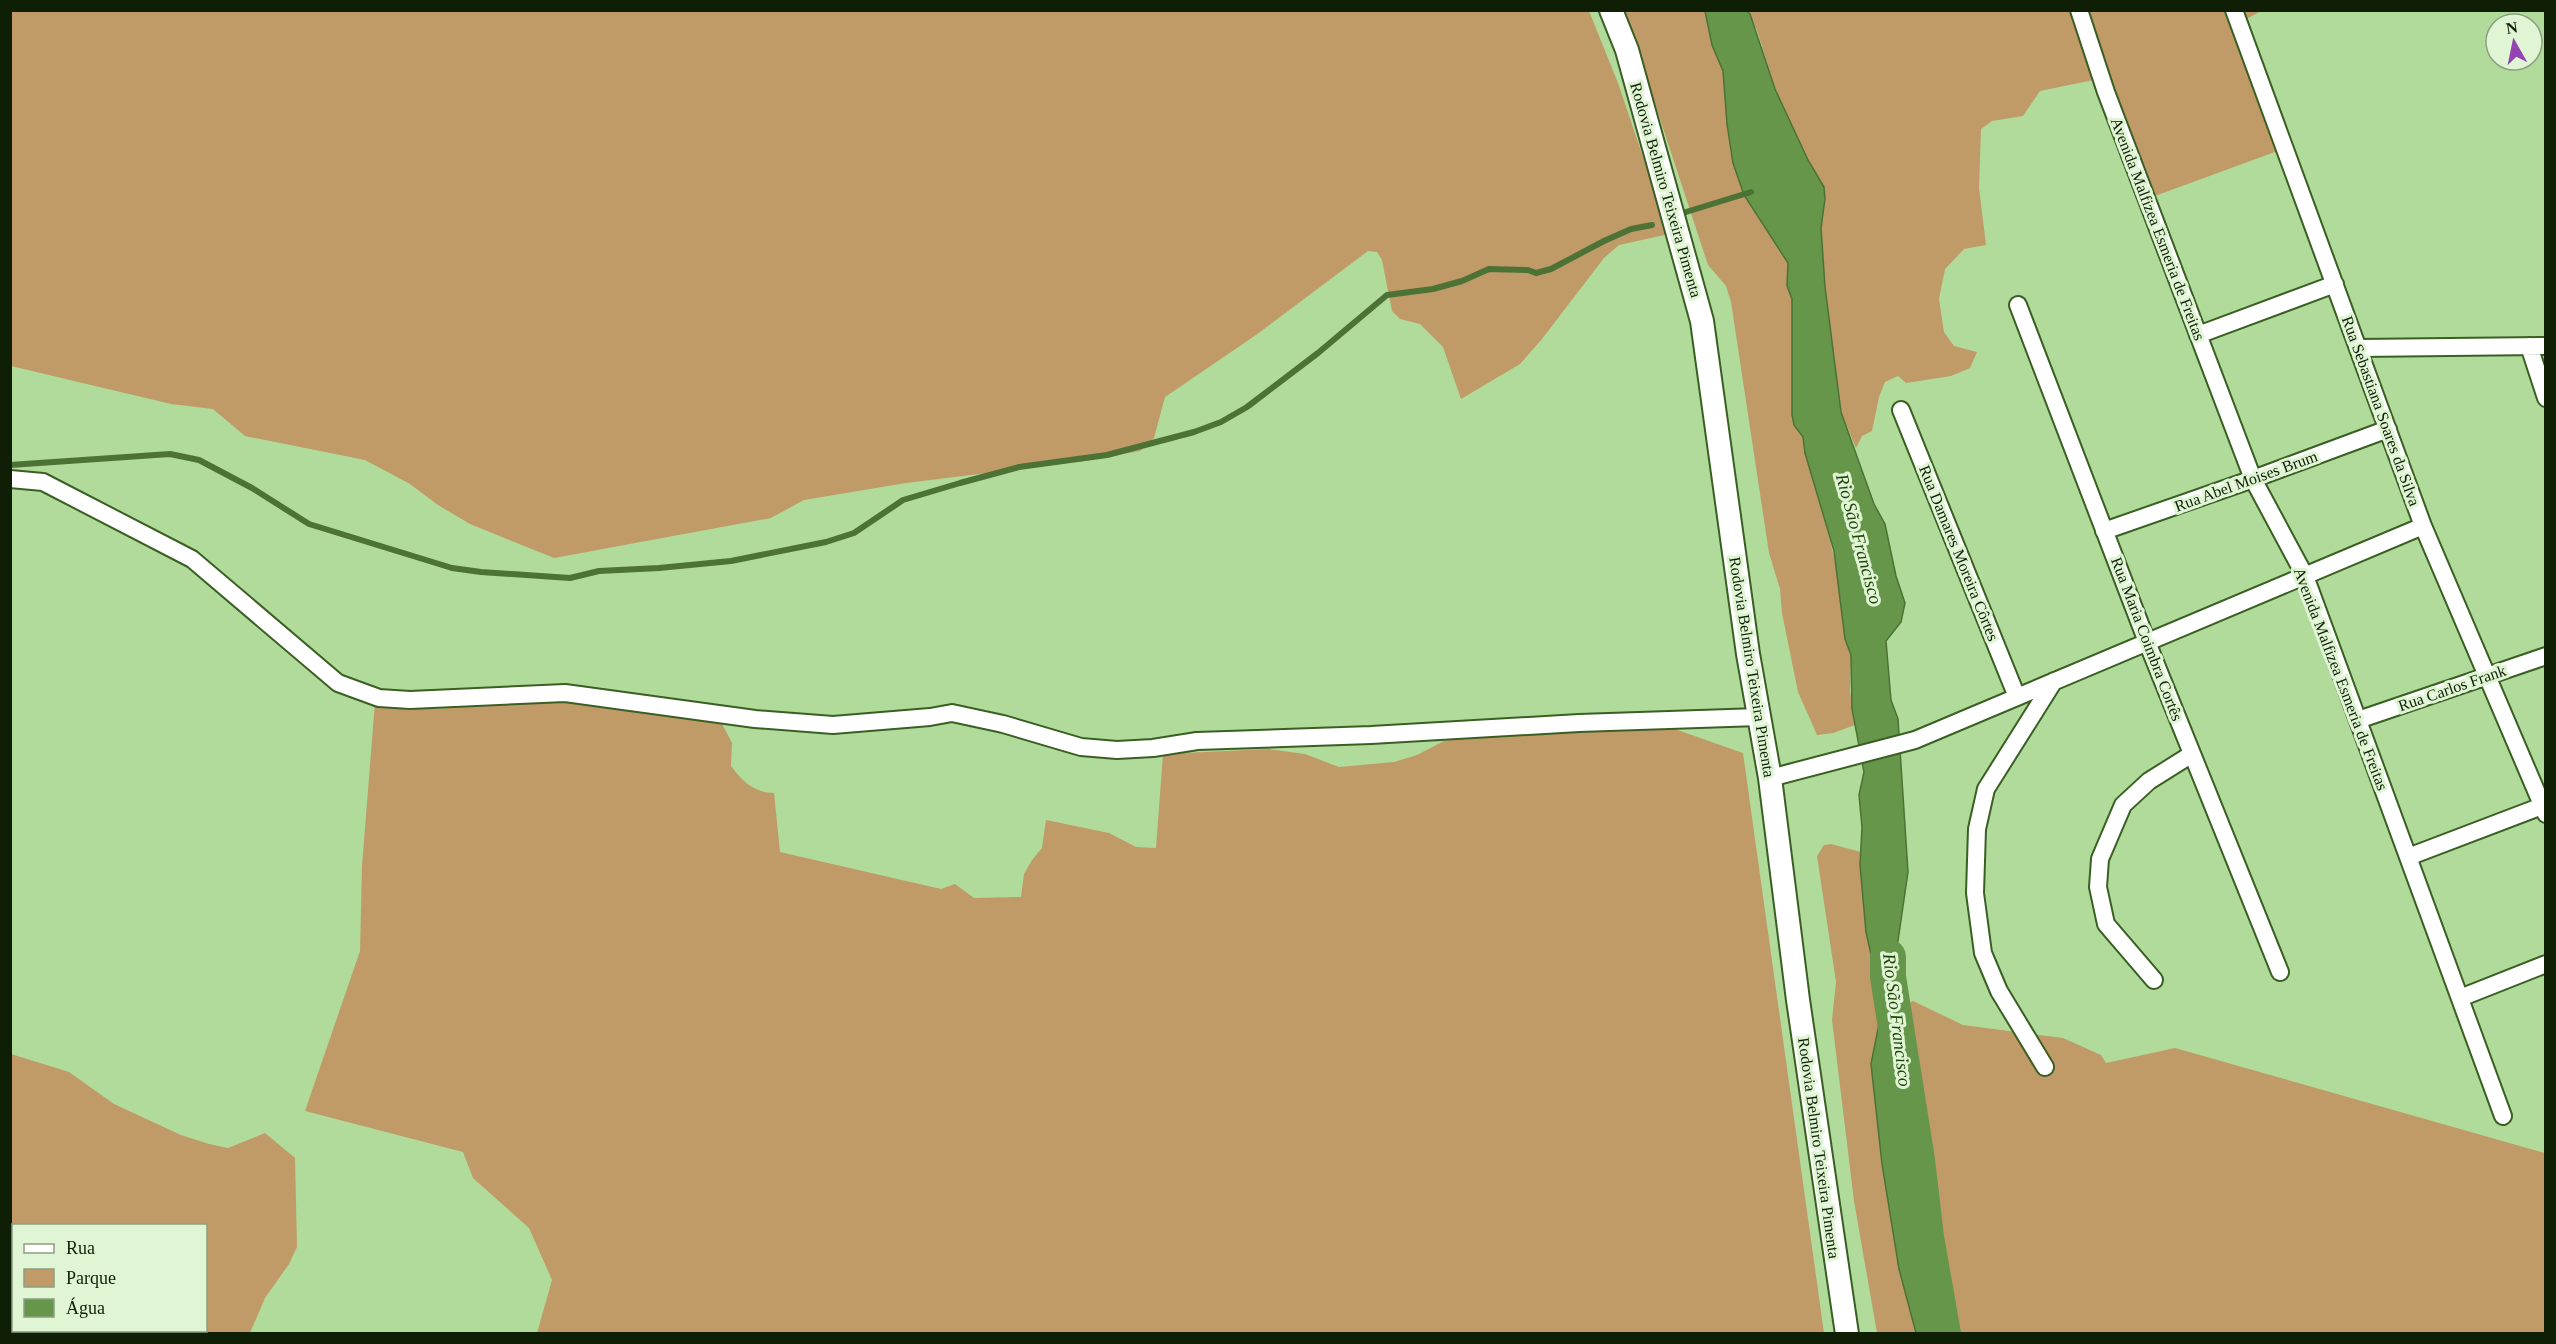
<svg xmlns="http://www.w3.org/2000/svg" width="2556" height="1344" font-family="Georgia,serif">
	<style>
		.green { fill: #c09b68; fill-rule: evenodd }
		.water { fill: #66964a; stroke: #4c7236; stroke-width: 1.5 }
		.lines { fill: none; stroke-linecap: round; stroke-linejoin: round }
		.stream { stroke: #4c7236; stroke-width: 6 }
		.river { stroke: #66964a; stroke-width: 36 }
		.street-casing { stroke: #3a5f23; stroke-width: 20 }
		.secondary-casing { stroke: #3a5f23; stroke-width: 26 }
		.street { stroke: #fff; stroke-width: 16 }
		.secondary { stroke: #fff; stroke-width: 22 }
		.labels { text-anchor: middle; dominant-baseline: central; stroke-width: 6; stroke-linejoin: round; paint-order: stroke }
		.street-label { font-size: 16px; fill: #0f1f06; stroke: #dff5d4 }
		.water-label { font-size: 18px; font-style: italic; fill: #23430d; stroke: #dff5d4 }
	</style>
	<rect width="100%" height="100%" fill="#b0db9a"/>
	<path class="green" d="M11 11H1589L1618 83 1669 234 1619 245 1604 258 1542 339 1520 364 1461 399 1443 347 1420 324 1400 319 1392 311 1382 260 1377 252 1368 251 1256 335 1165 397 1154 438 1140 451 1085 461 906 483 804 500 771 518 554 558 470 524 438 505 410 484 365 460 245 436 213 409 171 404 11 366Z
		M1621 11H1705L1712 45 1723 71 1727 124 1733 163 1744 195 1788 263 1787 286 1792 299 1794 425 1803 437 1805 453 1821 505 1838 573 1845 638 1851 655 1850 691 1855 725 1833 733 1817 735 1798 692 1782 613 1780 589 1769 553 1731 302 1726 286 1708 265 1644 70Z
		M1747 11H2261L2241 22 2283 149 2144 200 2103 78 2040 91 2023 116 1992 121 1981 129 1979 188 1986 245 1964 249 1945 269 1939 299 1944 332 1954 346 1977 352 1970 368 1951 376 1906 383 1898 376 1885 382 1879 397 1872 431 1862 436 1856 448 1841 412 1825 287 1821 227 1825 199 1824 187 1808 160 1775 89 1757 30Z
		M593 698 719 718 732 743 731 766C743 782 753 792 774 793L780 852 941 889 955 884 974 898 1021 897 1024 874 1032 860 1042 848 1046 820 1109 833 1136 847 1156 848 1163 754 1268 749 1305 754 1339 767 1394 762 1417 755 1444 741 1481 735 1536 734 1604 723 1666 726 1743 753 1824 1333H537L552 1280 529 1228 473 1178 463 1152 305 1111 360 951 362 866 375 702 388 706 435 709Z
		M1831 844 1861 852 1866 932 1878 986 1880 1019 1871 1064 1882 1164 1899 1269 1916 1333H1877L1854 1201 1832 1020 1836 982 1817 856 1824 845Z
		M1913 1001 1963 1025 2063 1038 2101 1055 2106 1063 2175 1048 2545 1153V1333H1941L1935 1312 1924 1290 1927 1269 1934 1243 1931 1218 1899 1089 1901 1052 1892 1013Z
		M11 1054 69 1072 114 1104 181 1135 209 1144 228 1148 265 1133 295 1158 297 1247 289 1264 265 1298 250 1333H11ZM14 1226H206V1330H14Z"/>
	<path class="water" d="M1705 11H1747L1750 14 1775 89 1808 160 1824 187 1825 199 1821 228 1825 287 1841 412 1874 504 1885 524 1896 576 1905 603 1901 622 1886 641 1891 700 1898 719 1908 872 1893 975 1896 989 1892 1013 1901 1052 1899 1089 1931 1218 1934 1244 1927 1269 1924 1290 1935 1312 1941 1333H1916L1899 1269 1882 1164 1871 1064 1880 1019 1878 986 1866 932 1860 865 1862 827 1859 795 1864 772 1852 709 1851 655 1845 639 1834 551 1805 453 1803 437 1794 425 1792 415V299L1787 286 1788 263 1744 195 1733 163 1727 124 1723 71 1712 45Z"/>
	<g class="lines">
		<path class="stream" d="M1686 212 1751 192
			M10 465 170 454 199 460 252 488 309 524 452 568 481 572 570 578 599 571 659 568 731 561 826 542 854 533 903 500 960 483 1019 467 1107 455 1194 432 1221 422 1247 407 1318 353 1387 295 1433 289 1462 281 1489 269 1528 270 1536 273 1551 269 1604 241 1631 229 1652 225"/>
		<path class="river" d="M1888 957V977L1917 1160 1926 1237 1943 1334"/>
		<g class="street-casing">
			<path id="street" d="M2079 10 2106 92 2253 479 2305 576 2503 1116
				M2234 10 2423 526 2546 814
				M2018 305 2147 642 2280 972
				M2198 335 2335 284
				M2529 346 2546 398
				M2358 348 2546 346
				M1901 410 2017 697
				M10 479 43 482 192 559 338 683 379 698 410 700 565 693 755 719 833 725 930 717 952 713 1003 724 1081 747 1117 750 1153 748 1197 741 1371 735 1579 723 1759 717
				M2104 531 2253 479 2388 429
				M2358 720 2546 656
				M1770 778 1915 740 2423 526
				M2408 857 2542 806
				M2154 980 2106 924 2098 887 2100 859 2123 805 2149 781 2192 754
				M2460 998 2546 964
				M2045 1067 1999 991 1983 953 1975 893 1977 829 1986 789 2054 681"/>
		</g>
		<g class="secondary-casing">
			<path id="secondary" d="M1611 10 1627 50 1702 321 1748 654 1770 778 1798 1000 1847 1334"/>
		</g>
		<use href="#street" class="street"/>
		<use href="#secondary" class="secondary"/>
	</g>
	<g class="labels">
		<g class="street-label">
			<text transform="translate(1666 190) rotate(74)">Rodovia Belmiro Teixeira Pimenta</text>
			<text transform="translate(2158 229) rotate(69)">Avenida Malfizea Esmeria de Freitas</text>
			<text transform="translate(2381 411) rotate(70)">Rua Sebastiana Soares da Silva</text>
			<text transform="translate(2246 481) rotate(-20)">Rua Abel Moises Brum</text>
			<text transform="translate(1959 553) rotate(68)">Rua Damares Moreira Côrtes</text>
			<text transform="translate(2147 639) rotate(69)">Rua Maria Coimbra Cortês</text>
			<text transform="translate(1752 667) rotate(81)">Rodovia Belmiro Teixeira Pimenta</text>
			<text transform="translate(2341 679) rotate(69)">Avenida Malfizea Esmeria de Freitas</text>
			<text transform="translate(2452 688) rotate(-19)">Rua Carlos Frank</text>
			<text transform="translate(1819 1148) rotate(82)">Rodovia Belmiro Teixeira Pimenta</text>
		</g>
		<g class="water-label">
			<text transform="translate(1859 539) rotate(75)">Rio São Francisco</text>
			<text transform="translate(1897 1020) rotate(83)">Rio São Francisco</text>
		</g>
	</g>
	<rect width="2556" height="1344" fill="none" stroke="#0f1f06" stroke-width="24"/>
	<rect x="12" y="1224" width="195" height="108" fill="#dff5d4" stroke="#8c9f82" stroke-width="1.5"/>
	<rect x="24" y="1244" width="30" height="9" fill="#ffffff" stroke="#8c9f82" stroke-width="1.5"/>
	<text x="66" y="1254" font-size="18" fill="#0f1f06">Rua</text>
	<rect x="24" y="1269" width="30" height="18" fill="#c09b68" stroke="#8c9f82" stroke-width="1.5"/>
	<text x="66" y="1284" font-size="18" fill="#0f1f06">Parque</text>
	<rect x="24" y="1299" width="30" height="18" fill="#66964a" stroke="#8c9f82" stroke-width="1.5"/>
	<text x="66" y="1314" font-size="18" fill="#0f1f06">Água</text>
	<g transform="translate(2514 42) rotate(351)"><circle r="28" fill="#dff5d4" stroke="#8c9f82" stroke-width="1.5"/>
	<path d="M0-4.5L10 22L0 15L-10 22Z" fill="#9343b2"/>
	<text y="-9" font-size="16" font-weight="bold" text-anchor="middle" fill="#0f1f06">N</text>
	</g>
</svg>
